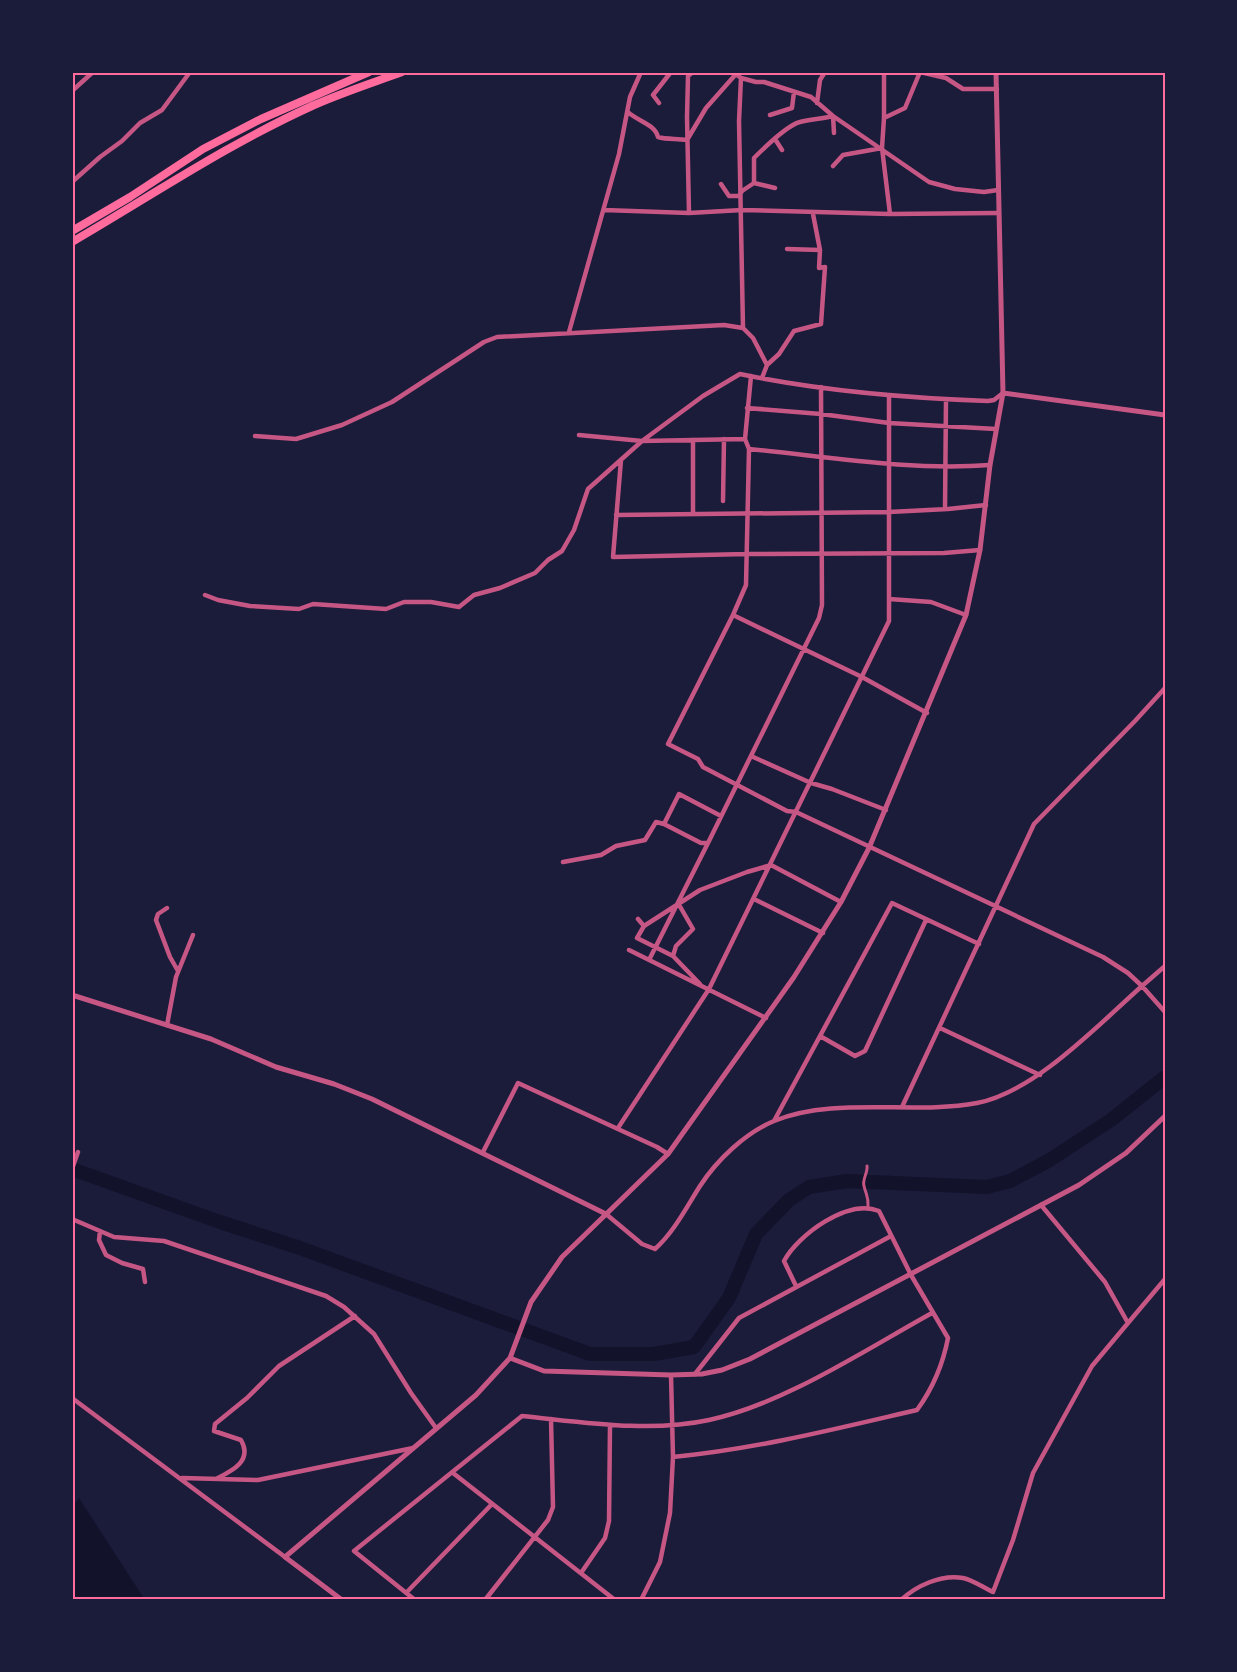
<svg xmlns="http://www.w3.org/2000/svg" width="1237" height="1672" font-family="Montserrat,sans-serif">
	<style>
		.water { fill: #12122b }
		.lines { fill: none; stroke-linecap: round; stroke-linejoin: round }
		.river { stroke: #12122b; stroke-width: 14 }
		.pedestrian { stroke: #c65784; stroke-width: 3 }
		.minor { stroke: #c65784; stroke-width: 4.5 }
		.tertiary { stroke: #c65784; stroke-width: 5 }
		.motorway { stroke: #ff6b9d; stroke-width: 8 }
		.neatline { fill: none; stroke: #ff6b9d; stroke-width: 2 }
	</style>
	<rect width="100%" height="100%" fill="#1b1b3a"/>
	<path class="water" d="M79 1498 145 1600H72V1507Z"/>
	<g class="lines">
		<path class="river" d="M72 1169 220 1222 300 1248 590 1354H654L694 1347 729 1298 756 1234 789 1200 809 1187 847 1181 987 1187 1010 1181 1048 1161 1111 1120 1165 1077"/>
		<path class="pedestrian" d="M867 1166C868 1173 862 1179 864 1186 866 1195 869 1197 868 1207"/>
		<path class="minor" d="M733 72 741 78 756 82H764L811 97 833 116 929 182 955 189 984 192 998 190
			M884 72V118L882 148 890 214
			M741 78 739 121 743 328
			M72 91 93 72
			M659 103 653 95 671 72
			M817 103 820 80 825 72
			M628 112C637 121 655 124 658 137 668 140 677 138 687 140
			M770 115 792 108 794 92
			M884 118 905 108 920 72 946 78 963 89H997
			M775 139 782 150
			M687 140 706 108 736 74 737 75
			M833 166 843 155 882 148
			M72 182 100 157 122 141 140 123 162 110 190 72
			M754 183 775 188
			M721 184 729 196H739L742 191 754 183V158C764 148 788 125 800 122 811 119 822 119 833 116L834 133
			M604 210 689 213 742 210 890 214 998 213
			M689 213 687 117 688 76 693 72
			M787 249 820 250
			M569 332 619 154 630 97 641 72
			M767 365 779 354 794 331 821 324 825 267 819 268 820 250 813 214
			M747 408 821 414 889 423 996 429
			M579 435 642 441 703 396 740 374C821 391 905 398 988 401L994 400 1003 393
			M255 436 296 439 342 425 392 402 484 342 497 337 724 325 743 328 753 338 767 365 762 378
			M749 449C829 457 910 471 990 465
			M621 460 613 557 747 554 944 553 980 550
			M723 501 724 439
			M945 509 946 399
			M693 514V440
			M616 515 889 512 948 509 986 505
			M205 595 218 600 250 606 299 609 313 604 386 609 404 602H431L459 607 474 595 500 588 535 573 548 560 562 551 574 530 588 489 642 441 745 439
			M889 599 931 602 966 615
			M733 615 746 585 749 449 745 439 751 376
			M927 713 862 677 733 615 668 744 698 759 703 767 787 811 796 812 1103 957 1128 973 1142 986 1165 966
			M751 756 811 783 832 789 886 810
			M664 824 679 794 721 816
			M563 862 601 855 616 846 645 840 656 822 664 824 701 843H708L819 618 822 605 821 387
			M754 899 823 933
			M678 903 693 929 676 946 673 956 700 984
			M167 908 158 914 156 920 170 957 178 971
			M638 919 644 926
			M629 950 766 1018
			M673 956 637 938 644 926 700 890 747 872 771 865 841 902
			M649 960 708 843
			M167 1025 176 977 193 935
			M940 1028 1040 1075
			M820 1036 855 1056 865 1051 926 920
			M902 1107 1034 824 1135 721 1165 688
			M774 1121 892 903 979 944
			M618 1128 709 989 889 621V396
			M483 1152 518 1083 657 1147 668 1154
			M72 1169 78 1152
			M606 1214 642 1244 655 1249C674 1232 686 1208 700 1186 717 1160 745 1133 774 1121 834 1096 913 1115 977 1103 1035 1092 1098 1025 1142 986L1165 1012
			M72 1219 114 1237 164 1241 326 1296 344 1307 374 1334 411 1393 436 1428
			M100 1231 99 1240 106 1255 122 1263 143 1269 145 1282
			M1128 1323 1165 1279
			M695 1374 739 1318 891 1236
			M72 1398 285 1557
			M673 1457C756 1449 835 1429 917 1410 933 1388 943 1364 948 1338L911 1275 879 1211C848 1198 798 1235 784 1261L796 1286
			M453 1473 615 1600
			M182 1478 258 1480 413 1448
			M216 1479C232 1471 253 1461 241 1440L214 1431 215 1424 247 1398 279 1366 355 1316
			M581 1573 605 1538 609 1521 610 1425
			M406 1593 492 1504
			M415 1600 354 1551 522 1416C583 1422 649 1433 709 1420 784 1404 865 1350 932 1313
			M485 1600 548 1520 553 1507 551 1419
			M641 1600 660 1562 670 1513 673 1457 671 1375
			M901 1600C916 1586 941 1574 963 1578 973 1580 984 1588 993 1592L1013 1540 1033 1473 1092 1366 1128 1323 1105 1282 1041 1205"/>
		<path class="tertiary" d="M1003 393 1165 415
			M72 995 211 1039 276 1067 334 1084 372 1099 606 1214
			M510 1358 544 1371 671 1375 702 1374 722 1370 750 1359 1079 1185 1126 1153 1165 1116
			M342 1600 285 1557 476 1395 510 1358 531 1302 562 1257 668 1154 794 977 841 902 869 848 966 615 980 550 990 465 1003 393 996 72"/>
		<path class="motorway" d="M72 231 130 197 203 149 261 119 369 72
			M72 242C151 196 228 144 312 106 341 93 372 83 402 72"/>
	</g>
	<rect width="1237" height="1672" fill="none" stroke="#1b1b3a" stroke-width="147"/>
	<rect x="74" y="74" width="1090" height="1524" class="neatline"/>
</svg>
